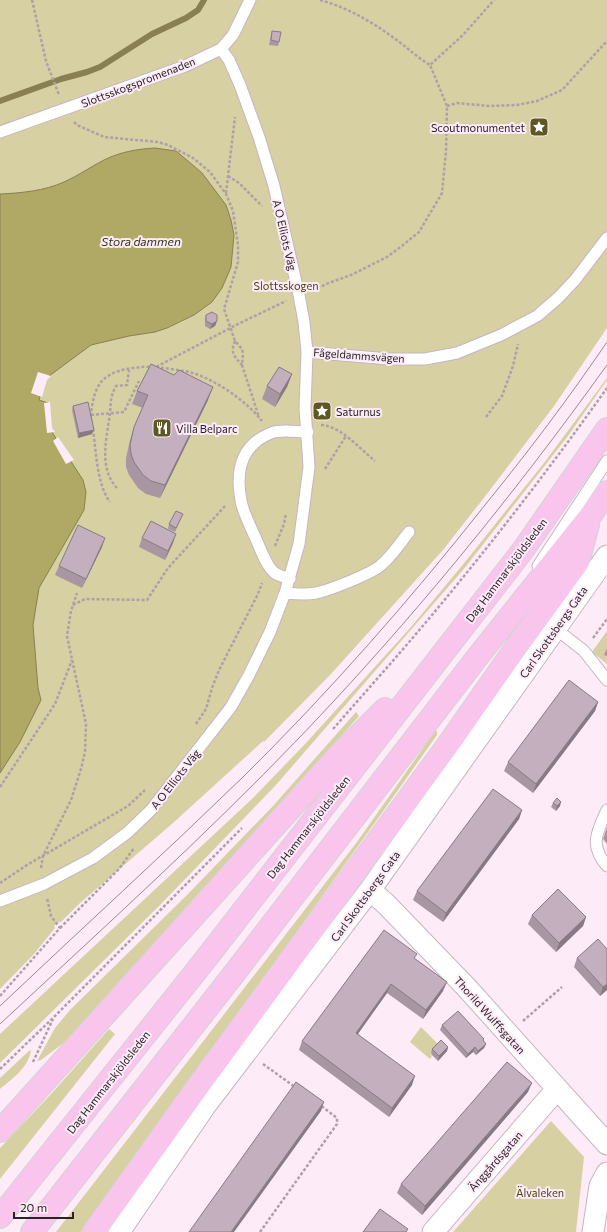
<svg xmlns="http://www.w3.org/2000/svg" width="607" height="1232" font-family="Commissioner,sans-serif">
	<style>
		.green { fill: #d6d0a3 }
		.water { fill: #b0a865; stroke: #888053 }
		.pier { fill: #fdecf8 }
		.lines { fill: none; stroke-linecap: round; stroke-linejoin: round }
		.stream { stroke: #888053; stroke-width: 6 }
		.lane-casing { stroke: #c7b4c2; stroke-width: 13 }
		.street-casing { stroke: #c7b4c2; stroke-width: 23 }
		.primary-casing { stroke: #d4d3d4; stroke-width: 24 }
		.path { stroke: #ada0a9; stroke-width: 2.5; stroke-dasharray: 3 2; stroke-linecap: butt }
		.lane { stroke: #fff; stroke-width: 11 }
		.street { stroke: #fff; stroke-width: 21 }
		.primary { stroke: #f9c5ed; stroke-width: 22 }
		.tram { stroke: #978a93; stroke-width: 1 }
		.wall { fill: #a896a3 }
		.shaded-wall { fill: #887a84 }
		.building { fill: #c3afbd; stroke: #887a84 }
		.labels { text-anchor: middle; dominant-baseline: central; stroke-width: 4; stroke-linejoin: round; paint-order: stroke }
		.street-label { font-size: 11px; fill: #2a2228; stroke: #fdecf8 }
		.poi-label { font-size: 11px; fill: #2a2228; stroke: #fdecf8; text-anchor: start }
		.park-label { font-size: 11px; fill: #48420c; stroke: #fdecf8 }
		.water-label { font-size: 12px; font-style: italic; fill: #363214; stroke: #fdecf8 }
	</style>
	<rect width="100%" height="100%" fill="#fdecf8"/>
	<path class="green" d="M0 0H607V328L554 406 483 499 443 550 330 675 264 742 263 741 173 823 80 903 61 922H59L54 926 55 928 34 954 0 989Z
		M607 378V380L568 436 463 570 275 786 161 904 0 1063V1034L253 798 306 743 411 627 465 562 544 463Z
		M607 631V664L592 652Z
		M356 712 359 716 179 920 66 1041 41 1060 37 1061 55 1028 70 1010 187 895 273 806Z
		M435 731H437V735L384 810 81 1232H56L357 842Z
		M421 1027 439 1045 430 1054 432 1056 430 1059 410 1042Z
		M109 1029 115 1034 0 1179V1148L52 1093Z
		M30 1050 31 1051C28 1068 12 1079 0 1089V1078Z
		M551 1121 584 1157 576 1232H453Z"/>
	<path class="water" d="M155 148 176 151 188 161 202 173 226 205 231 220 234 235 231 267 222 288 212 302 194 315 167 328 155 332 129 336 91 345 45 379 39 400 48 403 50 429 83 480 86 492 84 510 39 588 33 625 38 688 41 700 20 742 0 773V194C21 193 44 191 64 182 78 176 90 167 104 160 120 152 137 149 155 148Z"/>
	<path class="pier" d="M38 372 51 376 47 380 42 397 31 393Z
		M50 402 52 428 55 432 47 433 44 403Z
		M58 437 74 460 66 464 53 441Z"/>
	<g class="lines">
		<path class="stream" d="M0 101 61 79 87 72 100 67 152 34 186 18 198 10 204 0"/>
		<g class="lane-casing">
			<path id="lane" d="M0 132 185 66 221 49 233 35 250 0
				M307 352 389 359H425L457 353 501 335 537 316 558 298 575 280 607 238
				M538 566 607 461
				M290 579C285 577 279 576 275 573 267 568 260 548 256 539 251 528 245 516 242 505 235 474 239 446 271 433 281 429 296 432 308 432
				M285 593C296 594 306 595 316 593 330 590 371 574 381 565 392 556 400 543 409 532
				M556 629 584 651 607 680
				M607 810C597 832 589 845 607 866
				M0 901 44 884 93 858 127 833 151 810 231 707 249 675 270 632 285 593 299 544 309 467 305 408 307 352 304 322 299 295 274 186 259 137 240 85 229 60 221 49"/>
		</g>
		<g class="street-casing">
			<path id="street" d="M370 890 386 904 467 988 607 1144
				M119 1232 205 1106 370 890 607 556
				M433 1232 557 1089
				M593 1232 600 1186 607 1173"/>
		</g>
		<g class="primary-casing">
			<path id="primary" d="M0 1131 338 756 385 709
				M0 1217 201 965 523 550 607 429
				M32 1232 233 975 479 655 591 515 607 492
				M94 1232 196 1089 447 746 512 653 578 562 588 525"/>
		</g>
		<path class="path" d="M32 0 46 61 59 95
			M320 0C349 8 374 23 398 41 409 49 418 58 430 65
			M447 106 457 103 489 106 517 105 537 101 562 90 607 41
			M74 122 77 125 104 137 158 142 168 145 193 158 210 172 226 194 233 211 238 245V262L224 309 235 341 242 349 243 354 242 365 259 417
			M228 176 239 183 262 206
			M226 193 235 117
			M313 291 326 284 351 275 387 257 403 245 419 232 442 193 446 151 447 106 430 65 463 35 494 0
			M235 341C230 353 234 356 242 365
			M156 367C169 369 184 370 196 374 220 383 246 401 262 421
			M91 415 124 412 139 381
			M486 417 502 396 513 366 518 344
			M91 421C91 406 94 384 108 376 120 368 142 366 156 367L238 324 286 301
			M321 425C341 426 360 449 375 461
			M93 429C96 451 97 485 110 502
			M325 469 346 436
			M117 488C98 468 107 437 110 413 111 402 110 397 116 386L127 385 129 370
			M275 546 284 524 286 513
			M73 605 85 599 147 600 168 568 226 505
			M593 638 607 619
			M196 724 206 709 212 688 219 670 258 594 262 583
			M333 729C368 689 403 650 437 609 496 538 553 464 607 388
			M0 787 55 704 72 660
			M41 868 43 856 71 800 81 769 85 752 86 724 67 636 71 611 77 593
			M0 883 27 865 128 806 145 790
			M60 928 119 869 134 848
			M0 996 60 928 51 916 47 898
			M523 1021 562 987
			M33 1062 53 1019
			M263 1064 295 1087
			M0 1069 54 1017 242 828
			M260 1232 337 1124V1118L320 1105"/>
		<use href="#lane" class="lane"/>
		<use href="#street" class="street"/>
		<use href="#primary" class="primary"/>
		<path class="tram" d="M0 1006C81 929 164 854 244 776 330 691 410 600 485 505 528 452 569 398 607 342
			M0 1024C101 930 204 837 300 737 411 621 513 496 607 365"/>
	</g>
	<path class="wall" d="M272 31 279 42 278 46 269 45 271 35Z
		M206 315 217 321 215 326 210 329 205 326V319Z
		M292 374 287 387 275 407 262 399 267 386Z
		M137 391 208 400 160 498 146 494 138 488 129 475 126 467V458L130 440 134 427 143 408 132 404Z
		M73 406 92 434 78 438 72 410Z
		M183 514 175 532 168 529 169 524Z
		M142 538 173 543 165 560 139 547Z
		M102 547 82 588 55 575 59 566Z
		M607 648V656L604 655Z
		M598 702 595 711 533 793 504 771 508 762Z
		M553 803 560 806 556 811 551 807Z
		M522 810 519 819 443 922 413 900 417 891Z
		M607 827V844L603 839Z
		M532 915 586 917 583 926 556 952 528 924Z
		M577 958 607 990 600 996 574 967Z
		M415 959 443 991 423 1019 387 993 358 1034 412 1085 389 1117 299 1050 302 1041Z
		M442 1025 484 1039 483 1041 486 1044 484 1048 476 1055 473 1052 466 1058 440 1030Z
		M448 1047 447 1051 438 1061 431 1054 432 1049Z
		M528 1092 422 1215 397 1193 401 1184Z"/>
	<path class="shaded-wall" d="M217 321 215 326 210 329 212 324Z
		M292 374 287 387 275 407 280 394Z
		M213 387 208 400 160 498 165 485Z
		M94 430 92 434 78 438 79 433Z
		M176 534 173 543 165 560 168 551Z
		M105 538 102 547 82 588 86 579Z
		M598 702 595 711 533 793 536 784Z
		M561 802 560 806 556 811 557 806Z
		M522 810 519 819 443 922 446 913Z
		M586 917 583 926 556 952 559 943Z
		M447 982 443 991 423 1019 426 1010Z
		M391 984 387 993 352 1042 356 1033Z
		M607 984V990L600 996 603 987Z
		M486 1044 484 1048 476 1055 478 1051Z
		M448 1047 447 1051 438 1061 439 1056Z
		M475 1047 473 1052 466 1058 468 1054Z
		M415 1076 412 1085 389 1117 392 1108Z
		M532 1083 528 1092 422 1215 425 1206Z
		M324 1102 321 1111 234 1232H231Z"/>
	<path class="building" d="M272 31 281 32 279 42 271 40Z
		M212 312 217 315V321L212 324 206 321V315Z
		M151 364 174 375 179 370 213 387 165 485 151 481 143 475 134 462 131 454 130 445 134 427 148 395 137 391Z
		M279 367 292 374 280 394 267 386Z
		M88 402 94 430 79 433 73 406Z
		M176 511 183 514 176 528 169 524Z
		M151 521 176 534 168 551 142 538Z
		M78 525 105 538 86 579 59 566Z
		M569 680 598 702 536 784 508 762Z
		M493 789 522 810 446 913 417 891Z
		M557 798 561 802 557 806 553 803Z
		M558 889 586 917 559 943 532 915Z
		M384 930 417 954 414 958 447 982 426 1010 391 984 356 1033 415 1076 392 1108 302 1041Z
		M598 939 607 949V984L603 987 577 958Z
		M458 1011 484 1039 483 1040 486 1044 478 1051 475 1047 468 1054 442 1025Z
		M441 1040 448 1047 439 1056 432 1049Z
		M507 1062 532 1083 425 1206 401 1184Z
		M296 1082 324 1102 231 1232H189Z
		M380 1209 408 1229 406 1232H363Z"/>
	<defs>
		<g id="sight-square" transform="scale(1)"><rect x="-9" y="-9" width="18" height="18" rx="4" fill="#5d5723" stroke="#fdecf8"/><path d="M0-6L1.8-2.2L6-1.7L2.9 1.2L3.7 5.4L0 3.3L-3.7 5.4L-2.9 1.2L-6-1.7L-1.8-2.2Z" fill="#fff"/></g>
		<g id="restaurant-square" transform="scale(1)"><rect x="-9" y="-9" width="18" height="18" rx="4" fill="#5d5723" stroke="#fdecf8"/><path d="M-5-6h1v4h1v-4h1v4h1v-4h1v5L-1.5 .5V6h-2V.5L-5-1ZM5-6V6H3V1.5H1.5Q1.5-4 5-6Z" fill="#fff"/></g>
	</defs>
	<g fill-rule="evenodd">
		<use href="#sight-square" x="539" y="127"/>
		<use href="#sight-square" x="322" y="411"/>
		<use href="#restaurant-square" x="162" y="428"/>
	</g>
	<g class="labels">
		<g class="street-label">
			<text transform="translate(138 82) rotate(-21)">Slottsskogspromenaden</text>
			<text transform="translate(285 235) rotate(77)">A O Elliots Väg</text>
			<text transform="translate(359 355) rotate(4)">Fågeldammsvägen</text>
			<text transform="translate(506 570) rotate(-53)">Dag Hammarskjöldsleden</text>
			<text transform="translate(553 632) rotate(-55)">Carl Skottsbergs Gata</text>
			<text transform="translate(175 779) rotate(-52)">A O Elliots Väg</text>
			<text transform="translate(308 827) rotate(-52)">Dag Hammarskjöldsleden</text>
			<text transform="translate(365 896) rotate(-54)">Carl Skottsbergs Gata</text>
			<text transform="translate(490 1015) rotate(48)">Thorild Wulffsgatan</text>
			<text transform="translate(108 1082) rotate(-52)">Dag Hammarskjöldsleden</text>
			<text transform="translate(495 1161) rotate(-49)">Änggårdsgatan</text>
		</g>
		<g class="poi-label">
			<text x="525" y="127" text-anchor="end">Scoutmonumentet</text>
			<text x="336" y="411">Saturnus</text>
			<text x="176" y="428">Villa Belparc</text>
		</g>
		<g class="park-label">
			<text x="286" y="285">Slottsskogen</text>
			<text x="540" y="1192">Älvaleken</text>
		</g>
		<g class="water-label">
			<text x="141" y="241">Stora dammen</text>
		</g>
	</g>
	<path d="M14 1212v6h59v-6" fill="none" stroke="#2a2228" stroke-width="2"/>
	<text x="20" y="1212" font-size="12" fill="#2a2228" stroke="#fdecf8" stroke-width="3" paint-order="stroke">20 m</text>
</svg>
